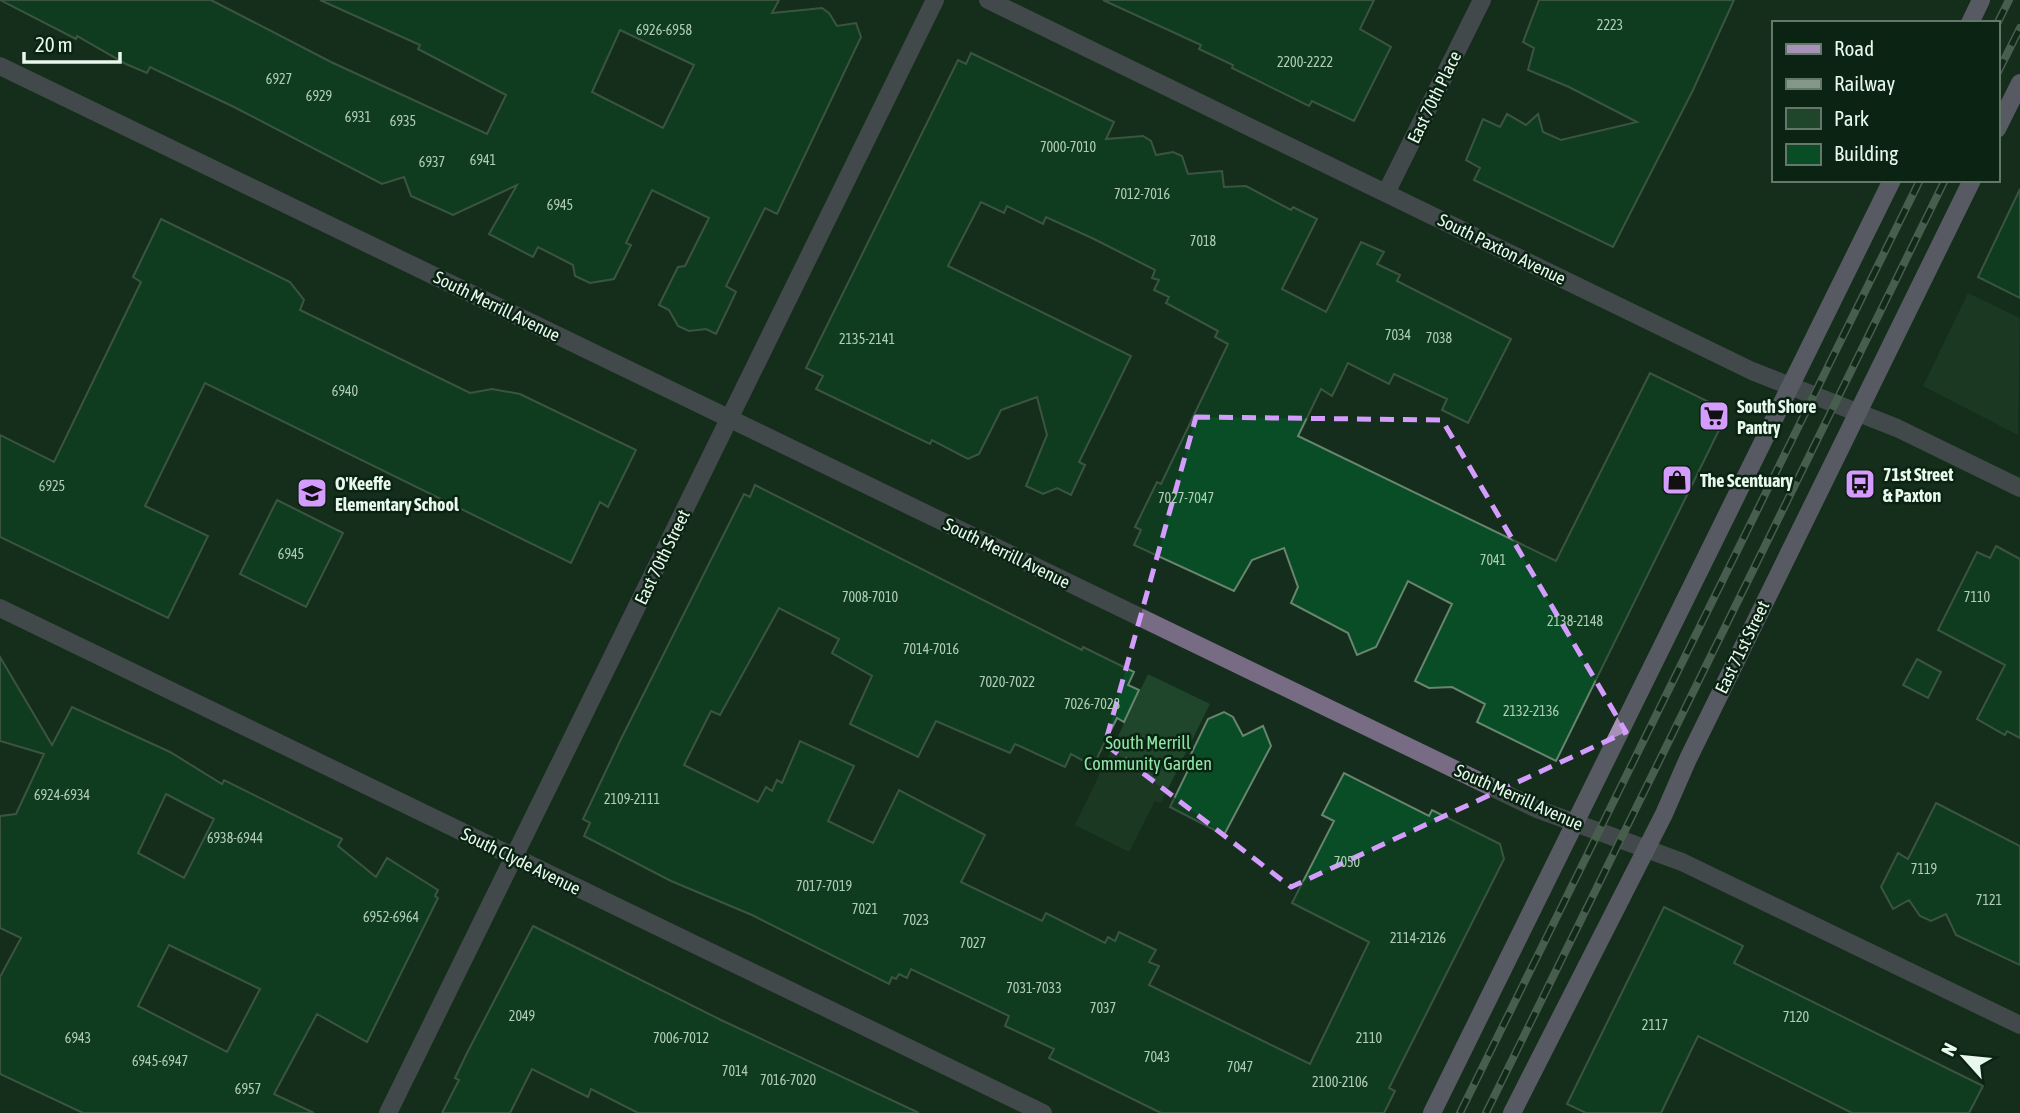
<svg xmlns="http://www.w3.org/2000/svg" width="2020" height="1113" font-family="'Asap Condensed',sans-serif">
	<style>
		.green { fill: #1f452b }
		.building { fill: #084d25; stroke: #69846f; stroke-width: 2; fill-rule: evenodd }
		.lines { fill: none; stroke-linecap: round; stroke-linejoin: round }
		.street { stroke: #786b84; stroke-width: 18 }
		.secondary { stroke: #a791b9; stroke-width: 18 }
		.rail-casing { stroke: #849789; stroke-width: 8 }
		.rail { stroke: #0b2313; stroke-width: 5; stroke-dasharray: 16; stroke-linecap: butt }
		.marked { fill: none; stroke: #d49cfc; stroke-width: 5; stroke-dasharray: 14 9; stroke-linejoin: round }
		.labels { text-anchor: middle; dominant-baseline: central; stroke-width: 5; stroke-linejoin: round; paint-order: stroke }
		.number-label { font-size: 14px; fill: #b1cdba }
		.street-label { font-size: 18px; fill: #e9f8ec; stroke: #0b2313 }
		.poi-label { font-size: 18px; font-weight: bold; fill: #e9f8ec; stroke: #0b2313; text-anchor: start }
		.park-label { font-size: 18px; fill: #8fe7a7; stroke: #0b2313 }
	</style>
	<rect width="100%" height="100%" fill="#152d1c"/>
	<path class="green" d="M1968 293 2020 318 2018 435 1923 386Z
		M1148 674 1210 704 1161 803 1155 801 1129 852 1075 825Z"/>
	<path class="building" d="M0 0H211L331 62 487 134 506 95 418 49 420 45 320 0H779L772 13 822 8 829 13 837 26 856 23 861 37 777 214 765 208 726 286 736 292 716 334 706 329 689 331 678 326 669 310 659 305 678 267 685 266 709 218 652 190 626 243 631 245 614 279 590 283 575 276 573 265 538 247 533 257 489 234 517 185 453 215 411 196 404 177 382 184 234 107 150 67 147 73 126 64 77 36 76 39ZM620 30 694 65 663 128 592 92Z
		M1103 0H1374L1360 29 1391 47 1354 121 1312 101 1309 106 1232 68 1233 65 1199 49 1201 45Z
		M1539 0H1734L1693 90 1613 247 1474 180 1480 168 1466 160 1483 119 1500 127 1507 114 1526 125 1538 114 1543 132 1561 140 1637 122 1569 87 1528 70 1534 48 1523 42Z
		M971 53 1114 122 1106 139 1143 136 1151 141 1156 155 1173 152 1182 156 1188 174 1222 171 1224 187 1246 186 1291 210 1293 207 1317 219 1282 289 1326 312 1361 242 1384 252 1377 264 1400 275 1397 281 1511 339 1468 423 1442 410 1447 399 1394 374 1389 384 1348 363 1332 396 1321 389 1298 436 1556 561 1650 373 1717 406 1723 422 1556 761 1477 722 1485 704 1452 687 1429 688 1415 681 1452 604 1408 581 1376 647 1357 655 1348 633 1291 603 1298 587 1284 548 1252 560 1234 591 1134 545 1141 530 1135 527 1157 482 1161 484 1228 344 1215 337 1218 331 1166 303 1169 297 1154 290 1159 280 1152 278 1155 270 1094 239 1046 217 1043 224 1007 206 1004 213 981 202 948 266 1131 356 1079 462 1085 465 1071 495 1057 488 1043 494 1026 486 1047 435 1037 397 1001 410 979 454 968 459 932 440 930 444 816 389 823 376 806 368 958 60 966 64Z
		M2020 189V298L1978 277Z
		M161 219 290 282 304 300 300 310 470 393 492 389 520 394 636 450 608 507 600 502 571 563 205 383 145 506 208 536 168 618 0 537V435L54 462 141 282 133 277Z
		M755 485 1082 650 1083 647 1134 672 1128 685 1139 690 1124 722 1117 718 1093 766 1071 754 1065 767 1015 744 1010 753 936 721 918 757 850 724 872 676 832 653 839 639 779 608 720 715 711 711 684 765 758 802 766 787 772 791 777 780 782 783 800 741 854 766 828 821 873 843 899 790 985 835 961 882 1042 921 1046 913 1105 943 1108 937 1115 941 1119 932 1156 950 1149 962 1159 966 1149 985 1310 1064 1369 942 1292 903 1334 821 1322 815 1344 773 1429 816 1432 810 1500 844 1504 859 1389 1088 1395 1091 1384 1113H1161L1049 1058 1054 1049 1005 1026 1009 1016 911 969 907 978 899 974 896 979 892 977 889 984 752 915 671 881 584 836 590 823 583 819 621 739 744 494 750 497Z
		M277 500 343 533 306 607 240 574Z
		M1996 546 2020 559V738L2007 731 2005 735 1977 719 2005 665 1938 630 1977 552 1990 558Z
		M0 657 52 745 72 707 170 752 222 784 224 780 342 839 338 846 376 877 387 858 438 890 435 896 438 898 367 1042 317 1014 274 1094 314 1113H83L0 1074V977L21 938 0 928V816L16 814 44 754 0 741ZM166 794 214 819 184 878 138 853ZM169 945 260 989 227 1052 138 1006Z
		M1917 659 1941 672 1928 698 1903 685Z
		M1224 712 1233 717 1243 736 1263 726 1271 746 1224 835 1170 807 1195 756 1191 754 1208 719Z
		M1936 803 2020 846V965L1956 935 1946 914 1931 921 1920 916 1909 900 1893 909 1881 887 1898 853 1908 859Z
		M1664 907 1743 946 1734 963 1983 1086 1969 1113H1852L1698 1036 1661 1113H1586L1567 1104Z
		M533 926 721 1020 919 1113H638L591 1089 588 1097 532 1069 510 1113H442L459 1080 455 1078 467 1053Z"/>
	<g class="lines">
		<path class="street" d="M988 0 1752 371 1897 428 2020 488
			M0 66 1537 809 1682 862 2020 1025
			M1386 193 1482 0
			M0 608 1043 1113
			M388 1113 935 0"/>
		<path class="secondary" d="M1970 23 1981 0
			M1997 129 2020 83
			M1432 1113 1892 180
			M1512 1113 1664 814 1688 759 1972 180"/>
		<g class="rail-casing">
			<path id="rail" d="M1997 24 2009 0
				M1997 74 2020 28
				M1460 1113 1920 180
				M1486 1113 1945 180"/>
		</g>
		<use href="#rail" class="rail"/>
	</g>
	<path d="M0 0H2020V1113H0ZM1196 417 1442 420 1626 732 1291 887 1105 744Z" fill="#152d1c" fill-opacity=".55" fill-rule="evenodd"/>
	<path class="marked" d="M1196 417 1442 420 1626 732 1291 887 1105 744Z"/>
	<defs>
		<g id="supermarket-square" transform="scale(1.575)"><rect x="-9" y="-9" width="18" height="18" rx="4" fill="#d49cfc" stroke="#0b2313"/><path d="M-6-5.5h2.5l.6 2H6L4.5 2H-2.5L-4.4-4H-6ZM-1.5 3.2a1.3 1.3 0 1 0 .1 0ZM3 3.2a1.3 1.3 0 1 0 .1 0Z" fill="#111"/></g>
		<g id="shop-square" transform="scale(1.575)"><rect x="-9" y="-9" width="18" height="18" rx="4" fill="#d49cfc" stroke="#0b2313"/><path d="M-5-2.5h2.3a2.7 3.5 0 0 1 5.4 0H5L5.5 6h-11ZM-1.5-2.5h3a1.5 2.3 0 0 0-3 0Z" fill="#111"/></g>
		<g id="bus-square" transform="scale(1.575)"><rect x="-9" y="-9" width="18" height="18" rx="4" fill="#d49cfc" stroke="#0b2313"/><path d="M-5-6H5V4H4V6H2V4H-2V6H-4V4H-5ZM-3.5-4V0h7V-4ZM-3.5 1.2v1.5H-2V1.2ZM2 1.2v1.5H3.5V1.2Z" fill="#111"/></g>
		<g id="school-square" transform="scale(1.575)"><rect x="-9" y="-9" width="18" height="18" rx="4" fill="#d49cfc" stroke="#0b2313"/><path d="M0-5L7-2L0 1L-7-2ZM-4 1L0 2.5L4 1V4Q0 6-4 4Z" fill="#111"/></g>
	</defs>
	<g fill-rule="evenodd">
		<use href="#supermarket-square" x="1714" y="416"/>
		<use href="#shop-square" x="1677" y="480"/>
		<use href="#bus-square" x="1860" y="484"/>
		<use href="#school-square" x="312" y="493"/>
	</g>
	<g class="labels">
		<g class="number-label">
			<text x="1610" y="25">2223</text>
			<text x="664" y="30">6926-6958</text>
			<text x="1305" y="62">2200-2222</text>
			<text x="279" y="79">6927</text>
			<text x="319" y="96">6929</text>
			<text x="358" y="117">6931</text>
			<text x="403" y="121">6935</text>
			<text x="1068" y="147">7000-7010</text>
			<text x="483" y="160">6941</text>
			<text x="432" y="162">6937</text>
			<text x="1142" y="194">7012-7016</text>
			<text x="560" y="205">6945</text>
			<text x="1203" y="241">7018</text>
			<text x="1398" y="335">7034</text>
			<text x="1439" y="338">7038</text>
			<text x="867" y="339">2135-2141</text>
			<text x="345" y="391">6940</text>
			<text x="52" y="486">6925</text>
			<text x="1186" y="498">7027-7047</text>
			<text x="291" y="554">6945</text>
			<text x="1493" y="560">7041</text>
			<text x="870" y="597">7008-7010</text>
			<text x="1977" y="597">7110</text>
			<text x="1575" y="621">2138-2148</text>
			<text x="931" y="649">7014-7016</text>
			<text x="1007" y="682">7020-7022</text>
			<text x="1092" y="704">7026-7028</text>
			<text x="1531" y="711">2132-2136</text>
			<text x="62" y="795">6924-6934</text>
			<text x="632" y="799">2109-2111</text>
			<text x="235" y="838">6938-6944</text>
			<text x="1347" y="862">7050</text>
			<text x="1924" y="869">7119</text>
			<text x="824" y="886">7017-7019</text>
			<text x="1989" y="900">7121</text>
			<text x="865" y="909">7021</text>
			<text x="391" y="917">6952-6964</text>
			<text x="916" y="920">7023</text>
			<text x="1418" y="938">2114-2126</text>
			<text x="973" y="943">7027</text>
			<text x="1034" y="988">7031-7033</text>
			<text x="1103" y="1008">7037</text>
			<text x="522" y="1016">2049</text>
			<text x="1796" y="1017">7120</text>
			<text x="1655" y="1025">2117</text>
			<text x="78" y="1038">6943</text>
			<text x="681" y="1038">7006-7012</text>
			<text x="1369" y="1038">2110</text>
			<text x="1157" y="1057">7043</text>
			<text x="160" y="1061">6945-6947</text>
			<text x="1240" y="1067">7047</text>
			<text x="735" y="1071">7014</text>
			<text x="788" y="1080">7016-7020</text>
			<text x="1340" y="1082">2100-2106</text>
			<text x="248" y="1089">6957</text>
		</g>
		<g class="street-label">
			<text transform="translate(1434 97) rotate(-64)">East 70th Place</text>
			<text transform="translate(1502 249) rotate(26)">South Paxton Avenue</text>
			<text transform="translate(497 306) rotate(26)">South Merrill Avenue</text>
			<text transform="translate(1007 553) rotate(26)">South Merrill Avenue</text>
			<text transform="translate(662 557) rotate(-64)">East 70th Street</text>
			<text transform="translate(1742 647) rotate(-64)">East 71st Street</text>
			<text transform="translate(1519 797) rotate(24)">South Merrill Avenue</text>
			<text transform="translate(521 861) rotate(26)">South Clyde Avenue</text>
		</g>
		<g class="poi-label">
			<text x="1737" y="406">South Shore<tspan x="1737" dy="21">Pantry</tspan></text>
			<text x="1883" y="474">71st Street<tspan x="1883" dy="21">&amp; Paxton</tspan></text>
			<text x="1700" y="480">The Scentuary</text>
			<text x="335" y="483">O'Keeffe<tspan x="335" dy="21">Elementary School</tspan></text>
		</g>
		<g class="park-label">
			<text x="1148" y="742">South Merrill<tspan x="1148" dy="21">Community Garden</tspan></text>
		</g>
	</g>
	<rect x="1772" y="21" width="228" height="161" fill="#0b2313" stroke="#64786a" stroke-width="2"/>
	<rect x="1786" y="44" width="35" height="10" fill="#a791b9" stroke="#64786a" stroke-width="2"/>
	<text x="1834" y="56" font-size="21" fill="#e9f8ec">Road</text>
	<rect x="1786" y="79" width="35" height="10" fill="#849789" stroke="#64786a" stroke-width="2"/>
	<text x="1834" y="91" font-size="21" fill="#e9f8ec">Railway</text>
	<rect x="1786" y="108" width="35" height="21" fill="#1f452b" stroke="#64786a" stroke-width="2"/>
	<text x="1834" y="126" font-size="21" fill="#e9f8ec">Park</text>
	<rect x="1786" y="144" width="35" height="21" fill="#084d25" stroke="#64786a" stroke-width="2"/>
	<text x="1834" y="161" font-size="21" fill="#e9f8ec">Building</text>
	<g transform="translate(1964 1057) rotate(297)" stroke="#0b2313" stroke-width="5" paint-order="stroke">
	<path d="M0-5L12 26L0 18L-12 26Z" fill="#e9f8ec"/>
	<text y="-10" font-size="19" font-weight="bold" text-anchor="middle" fill="#e9f8ec">N</text>
	</g>
	<path d="M24 52v10h96v-10" fill="none" stroke="#e9f8ec" stroke-width="3.5"/>
	<text x="35" y="52" font-size="21" fill="#e9f8ec" stroke="#0b2313" stroke-width="5" paint-order="stroke">20 m</text>
</svg>
